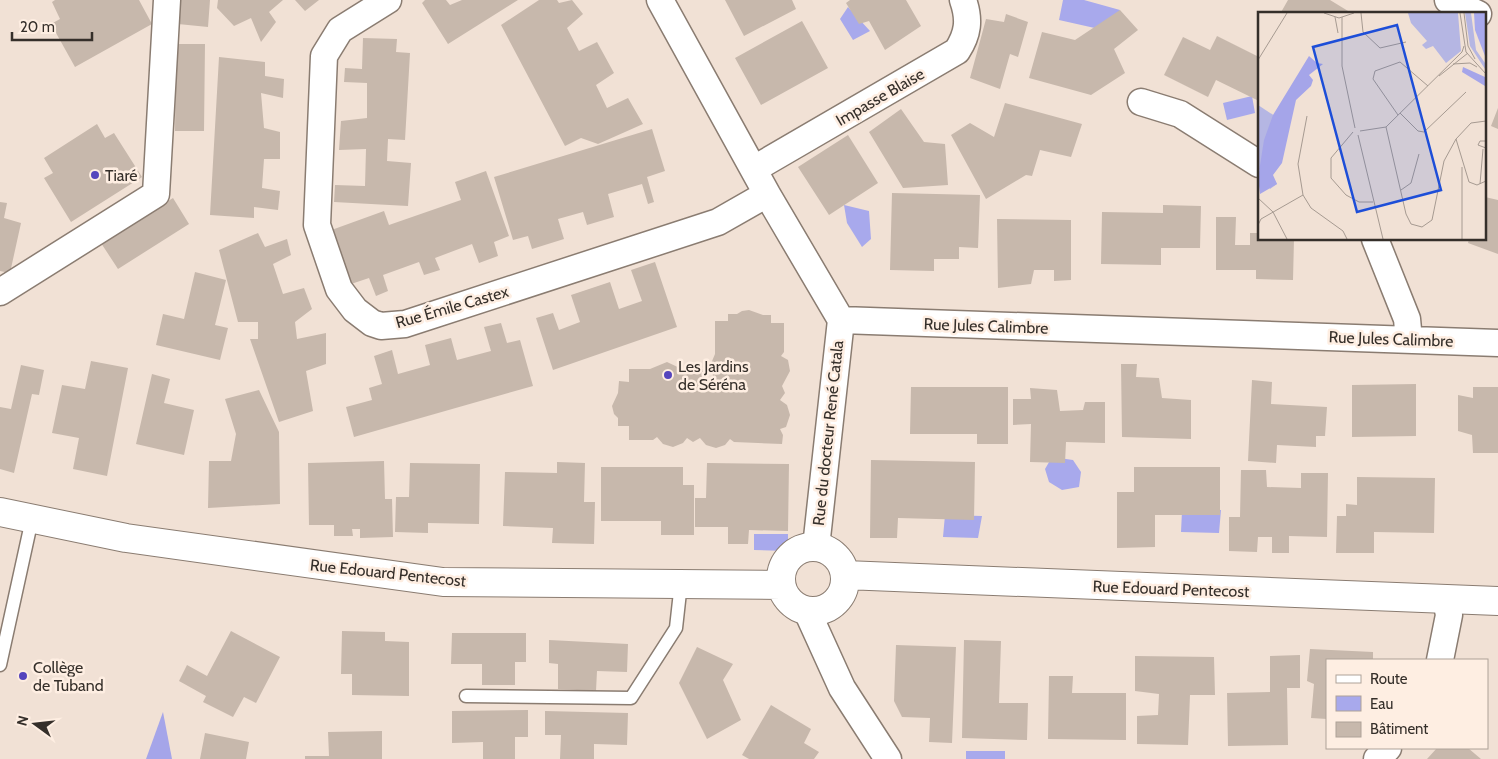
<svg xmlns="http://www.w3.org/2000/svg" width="1498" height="759" font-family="Cabin,sans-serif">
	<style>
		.forest { fill: #a5a5e9 }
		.water { fill: #a8a9ec }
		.building { fill: #c7b8ac }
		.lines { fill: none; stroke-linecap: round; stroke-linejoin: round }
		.service-casing { stroke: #8a7c71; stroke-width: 15 }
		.minor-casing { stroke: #8a7c71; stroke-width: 29 }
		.tertiary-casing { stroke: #8a7c71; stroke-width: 30 }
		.service { stroke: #fff; stroke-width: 12 }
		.minor { stroke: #fff; stroke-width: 26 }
		.tertiary { stroke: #fff; stroke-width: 28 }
		.poi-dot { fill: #5545bd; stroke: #feeee2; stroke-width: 2 }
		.labels { text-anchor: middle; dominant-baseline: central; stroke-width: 5; stroke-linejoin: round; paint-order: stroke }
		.street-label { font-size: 16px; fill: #352f2a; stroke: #feeee2 }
		.poi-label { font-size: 16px; fill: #352f2a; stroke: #feeee2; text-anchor: start }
		.inset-road { fill: none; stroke: #a69a91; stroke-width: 1 }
		.view { fill: #1d4ed8; fill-opacity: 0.15; stroke: #1d4ed8; stroke-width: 2.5 }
		.inset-edge { fill: none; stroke: #352f2a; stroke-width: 2.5 }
	</style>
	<rect width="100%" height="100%" fill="#f1e1d5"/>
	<path class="forest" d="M163 712 172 759H146Z"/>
	<path class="water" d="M1063 0H1084L1120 10 1108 31 1059 20Z
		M848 7 870 31 853 40 840 19Z
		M1252 96 1255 113 1227 120 1223 103Z
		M844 205 869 211 871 239 862 247 847 223Z
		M1052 457 1073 460 1081 472 1079 487 1062 490 1049 482 1045 469Z
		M1221 510 1219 533 1181 532 1182 511Z
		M945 515 982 516 978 538 943 537Z
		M754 534H788V551L754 550Z
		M966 751H1005V759H966Z"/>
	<path class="building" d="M55 0H139L152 24 75 67 51 24 60 19 52 2Z
		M180 0H210L208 27 178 24Z
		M218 0H283L269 12 276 22 261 42 251 18 234 26 217 8Z
		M295 0H319L305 11Z
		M425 0H446L450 5 462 0H518L448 44 422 3Z
		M539 0H557L559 3 572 0 583 14 567 28 579 51 597 42 614 73 596 85 607 108 628 98 643 124 598 144 581 138 565 146 501 25Z
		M725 0H792L796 9 744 36Z
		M850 0H906L921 26 885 50 869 21 859 24 846 3Z
		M1288 0H1330L1353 14H1280Z
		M1120 10 1138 30 1114 49 1125 73 1091 95 1029 78 1042 32 1075 40Z
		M1006 14 1028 22 1018 57 1010 54 1000 89 970 78 986 19 1004 22Z
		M802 21 828 68 761 105 735 58Z
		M1217 36 1259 57V101L1216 80 1208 97 1164 75 1183 37 1210 50Z
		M363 38 397 39 396 52 410 53 405 140 388 139 387 161 411 163 408 206 334 202 335 185 365 186 366 149 339 150 341 121 367 118V83L344 82 345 68 362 69Z
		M176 44H205L204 131H175Z
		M219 57 265 62V76L284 79 283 98 261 93 264 128 280 132V159H264L262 188 280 191 278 210 254 207V218L210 215Z
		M1005 103 1082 124 1071 157 1040 150 1032 176 1026 175 986 199 951 135 970 123 994 137Z
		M1498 108V129L1491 126Z
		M901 109 924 142 945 144 948 185 903 188 869 132Z
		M97 124 105 138 114 133 142 177 71 222 44 178 53 173 44 158Z
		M652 129 665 171 647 177 654 202 648 204 642 184 608 194 614 217 587 225 583 212 558 219 564 239 532 249 528 236 513 240 494 177Z
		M848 135 878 183 829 215 798 167Z
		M486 171 509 236 494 242 498 256 479 263 472 244 435 258 440 270 424 275 419 262 383 275 388 291 376 296 369 278 345 286 326 232 384 211 389 225 461 200 455 182Z
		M892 193 980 195 978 248 959 247V259H934V271L890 270Z
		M1485 197 1498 200V254L1468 243 1469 239H1484Z
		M173 198 189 224 118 269 101 243Z
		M0 202 7 203 4 218 21 223 10 273 0 271Z
		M1163 205 1201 206 1200 248H1161V265L1101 264 1102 212 1163 213Z
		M1216 217H1236L1235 245H1250V233H1259V239H1294L1293 280 1256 279V270H1216Z
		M997 219 1071 220V280L1054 281V270H1034L1031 284 998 288Z
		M258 233 265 247 287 239 291 255 273 264 283 294 304 288 312 309 295 322 297 339 326 333V364L306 371 313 411 279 422 250 339H258V322H238L219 250Z
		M655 262 677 327 553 370 536 318 553 313 559 330 580 322 571 295 610 282 619 309 642 301 631 270Z
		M195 272 226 280 215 325 228 328 220 360 156 345 163 314 184 319Z
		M749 310 763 315H771V323H784V352L781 356 788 360 790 371 782 386 785 393 780 400 787 405 790 415 786 427 780 429 783 435 782 444 734 442 730 439 725 445 716 448 706 445 700 438 693 442 687 438 683 443 673 447 663 444 657 437 653 440H629V426H618V418L614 414 612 406 618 393 619 381 629 382V369H650L667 362 684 370 707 369V383L715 382 710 366 715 354V321H728V314H737L742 311Z
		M501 323 507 343 520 340 533 386 354 437 346 407 372 400 369 388 382 384 374 356 392 350 398 374 430 365 425 345 451 338 457 360 491 351 484 327Z
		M91 361 128 368 107 476 73 469 79 438 52 433 62 385 85 389Z
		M1121 364H1137L1136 377 1159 378 1162 398 1191 400V439L1122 437Z
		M21 365 44 370 39 395 32 394 14 473 0 469V407L11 409Z
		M152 374 170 379 164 403 194 410 184 455 136 444Z
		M1252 380 1272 382 1271 404 1327 407 1325 436H1316V447L1277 445 1276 463 1248 461Z
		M1416 384V436L1352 437V385Z
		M911 387H1008V444H977V434H910Z
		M1473 387H1498V453H1473L1472 435 1458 431V395L1473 398Z
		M1030 388 1057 390 1060 411 1083 410 1085 402H1105V443L1066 442 1065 463 1030 462 1031 424 1013 425V399H1031Z
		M259 390 279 432 280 504 208 508 209 461H231L236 434 225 399Z
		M871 460 975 462 974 520 898 518 897 538H870Z
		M384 461 385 499H392L393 537 360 538V529H352L353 536H334V525H309L308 463Z
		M557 462 585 463 584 502H595L594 544 552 543 553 528 503 526 505 472 557 473Z
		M410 463 480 464 479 524 428 523V533L395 532 396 497H409Z
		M707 463 789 464 788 531 749 530 748 544H728V527H695V498H706Z
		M601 467H683V485H694V535H661V521H601Z
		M1134 467H1220V515H1155V547L1117 548V492H1134Z
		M1241 470H1266L1267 487 1301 488V473H1328L1327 537 1289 536V553H1272V537H1258L1257 552 1229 551V517H1240Z
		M1357 477 1435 478 1434 533 1374 532V553H1336L1337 516H1346V504L1357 505Z
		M231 631 280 657 256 703 244 697 233 717 203 702 206 696 179 681 187 665 207 676Z
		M342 631 385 632V641L409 642V696L352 695V674H341Z
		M452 633H526V662H515V685H482V664H451Z
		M549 640 628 644 627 672 597 671 596 691 558 689V664L549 663Z
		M964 640 1001 641 999 703H1028L1027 740 962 738Z
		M896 645 956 647 952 743 929 742 930 718 902 717 894 701Z
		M697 647 733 664 723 680 741 720 707 739 679 683Z
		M1310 649 1373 652V660H1327V719L1311 718 1314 684 1307 681Z
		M1300 655V688H1287L1288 745 1228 746 1227 693 1270 692V656Z
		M1135 656 1214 657 1215 695H1190L1188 745 1137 744V716L1158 715 1159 694 1135 691Z
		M1049 676H1073L1072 693H1126V740L1048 739Z
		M771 705 811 729 804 743 819 752 814 759H749L742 755Z
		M528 710V737H515V759H483V742L452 743V711Z
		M545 711 628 713 627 745 594 744V759H560L561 735H545Z
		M382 731V759H305V756H329L328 732Z
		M205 733 249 742 246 759H200Z
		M1437 748H1468L1481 759H1427Z"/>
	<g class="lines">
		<g class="service-casing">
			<path id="service" d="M0 665 32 519
				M466 696 631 698 676 628 681 583"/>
		</g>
		<g class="minor-casing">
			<path id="minor" d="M388 0 340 30 324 56 317 225 339 289 355 310 372 323 381 326 405 324 718 222 767 194
				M660 0 767 194 841 320 1498 343
				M1448 0 1478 14
				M1141 102 1180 114 1259 164
				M754 169 957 51C968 34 970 20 963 0
				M1375 239 1407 319 1409 340
				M0 292 156 194 167 0
				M816 547 841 320
				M807 611 842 688 888 759
				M1440 660 1449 615 1446 600
				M1377 759 1388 748"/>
		</g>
		<g class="tertiary-casing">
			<path id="tertiary" d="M0 512 126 538 443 582 781 585
				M781 579a32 32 0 1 1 64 0a32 32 0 1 1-64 0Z
				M845 575 1498 601"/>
		</g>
		<use href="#service" class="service"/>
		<use href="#minor" class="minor"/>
		<use href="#tertiary" class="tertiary"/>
	</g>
	<g class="poi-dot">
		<circle cx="95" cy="175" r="5"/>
		<circle cx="668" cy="375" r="5"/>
		<circle cx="23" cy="676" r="5"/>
	</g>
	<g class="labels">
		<g class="street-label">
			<text transform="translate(880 97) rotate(-30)">Impasse Blaise</text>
			<text transform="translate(452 307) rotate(-16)">Rue Émile Castex</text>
			<text transform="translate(986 326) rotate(2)">Rue Jules Calimbre</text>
			<text transform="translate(1391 339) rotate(2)">Rue Jules Calimbre</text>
			<text transform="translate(828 433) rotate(-84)">Rue du docteur René Catala</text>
			<text transform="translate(388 573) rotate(6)">Rue Edouard Pentecost</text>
			<text transform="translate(1171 589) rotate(2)">Rue Edouard Pentecost</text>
		</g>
		<g class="poi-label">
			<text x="105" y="175">Tiaré</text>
			<text x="678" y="366">Les Jardins<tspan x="678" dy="18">de Séréna</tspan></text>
			<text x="33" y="667">Collège<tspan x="33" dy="18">de Tuband</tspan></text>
		</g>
	</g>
	<g transform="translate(1258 12)">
		<rect width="228" height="228" fill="#f1e1d5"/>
		<path d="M150 1H200L203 39 188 51 175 34 168 37 164 33 169 29 153 11ZM207 1H213L218 38 227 51V57L212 34ZM0 93 29 112 23 149 14 163 19 172 12 177 0 155Z" fill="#b5b6e3"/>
		<path d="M51 44 59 51 65 52 51 63 55 68 53 74 38 88 24 151 15 163 19 172 2 182 0 166 6 128 15 103ZM205 55 227 65V74L204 60Z" fill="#a5a5e9"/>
		<path d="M216 1H227V44L217 18Z" fill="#a8a9ec"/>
		<path class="inset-road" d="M66 1 81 6 96 1M103 1 105 20 122 36 148 30M202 1 208 40 228 62M206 1 210 34 217 47M77 5 80 21M84 5V54L97 116M206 34 204 40 128 115 148 202 153 212 164 215 174 208 186 149 198 127 213 111 228 109M0 48 29 1M195 52 212 51 219 55M181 64 210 41M142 101 160 119 166 120 208 80M140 103 115 67 117 59 142 50 170 74M49 104 40 152 45 183 53 196 85 219 89 227M102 119 128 115M95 120 73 146V166L88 183 101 190H115M100 123 125 227M198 127 211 170 219 173 228 169M228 129H222L220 133 228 136M222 172 225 137M143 178 153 171 161 142M0 186 15 200 29 227M0 213 3 207 45 183M204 227V155"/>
		<path class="view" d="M139 13 183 178 99 200 55 35Z"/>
		<rect width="228" height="228" class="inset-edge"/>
	</g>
	<rect x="1326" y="659" width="162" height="90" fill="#feeee2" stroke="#aea298"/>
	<rect x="1336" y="675" width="25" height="8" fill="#ffffff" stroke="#aea298"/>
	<text x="1370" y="684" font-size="15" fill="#352f2a">Route</text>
	<rect x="1336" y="696" width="25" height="15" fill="#a8a9ec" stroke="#aea298"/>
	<text x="1370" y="709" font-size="15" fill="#352f2a">Eau</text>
	<rect x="1336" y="722" width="25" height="15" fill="#c7b8ac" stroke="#aea298"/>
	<text x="1370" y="734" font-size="15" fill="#352f2a">Bâtiment</text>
	<g transform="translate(35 724) rotate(285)" stroke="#feeee2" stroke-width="4" paint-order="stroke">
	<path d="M0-4L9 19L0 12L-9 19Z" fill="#352f2a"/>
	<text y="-8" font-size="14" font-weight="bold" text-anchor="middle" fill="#352f2a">N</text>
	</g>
	<path d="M12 32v8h80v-8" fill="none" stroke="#352f2a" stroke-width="2.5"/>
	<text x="20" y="32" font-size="15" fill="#352f2a" stroke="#feeee2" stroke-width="4" paint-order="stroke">20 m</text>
</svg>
